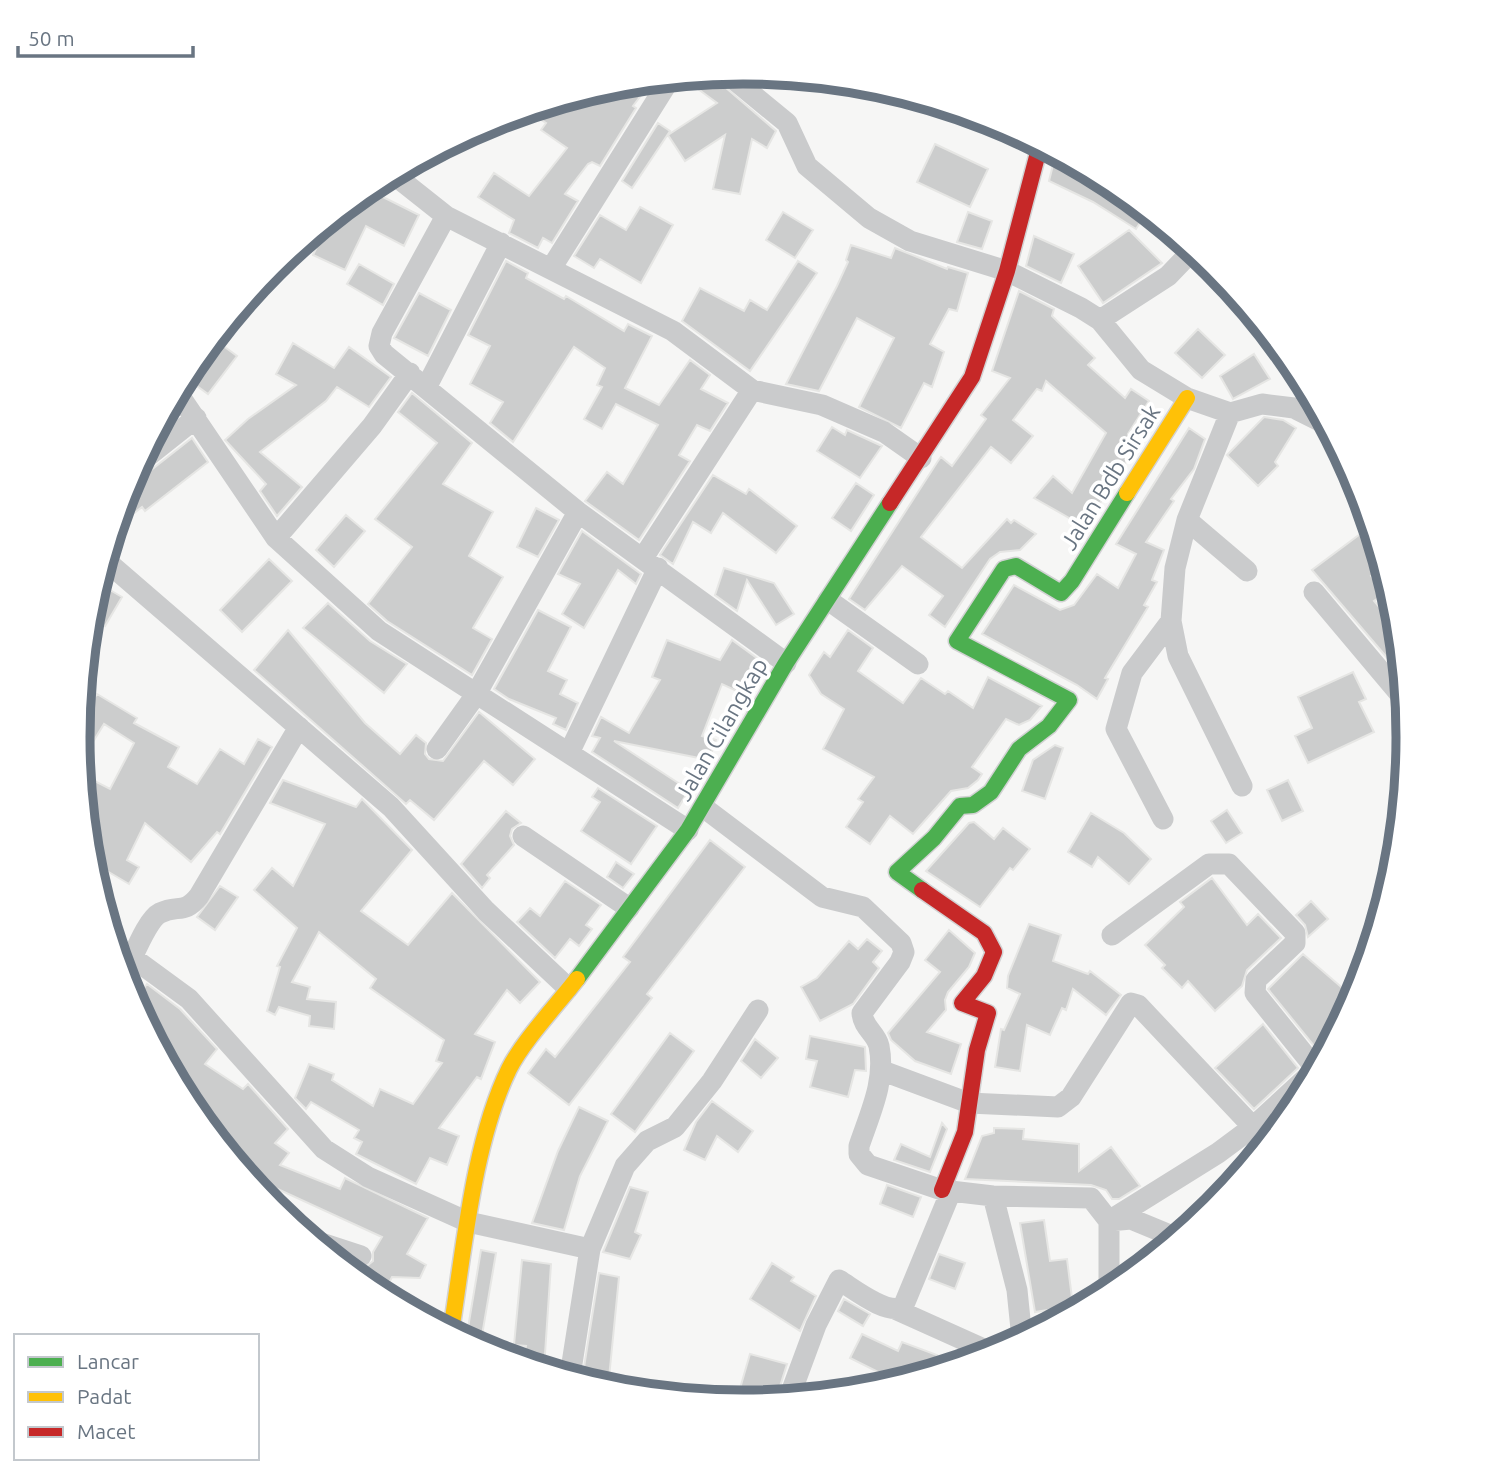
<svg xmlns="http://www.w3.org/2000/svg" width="1486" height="1474" font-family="Ubuntu,sans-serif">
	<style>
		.building { fill: #cccdcd; stroke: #e6e6e4; stroke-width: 2 }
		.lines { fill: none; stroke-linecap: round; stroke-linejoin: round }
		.fast-casing { stroke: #d2d2d3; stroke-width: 19 }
		.slow-casing { stroke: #d2d2d3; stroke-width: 19 }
		.jam-casing { stroke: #d2d2d3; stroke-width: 19 }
		.street { stroke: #cacbcc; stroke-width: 21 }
		.fast { stroke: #4caf50; stroke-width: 16 }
		.slow { stroke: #ffc107; stroke-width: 16 }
		.jam { stroke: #c62828; stroke-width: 16 }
		.labels { text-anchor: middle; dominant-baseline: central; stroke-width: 7; stroke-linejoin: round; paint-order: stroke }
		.street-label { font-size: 23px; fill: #697582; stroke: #fff }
		.rim { fill: none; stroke: #697582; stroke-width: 9 }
	</style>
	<rect width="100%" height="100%" fill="#f6f6f5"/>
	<path class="building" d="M711 75 776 131 767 148 752 139 740 194 713 189 725 135 685 161 668 135 717 103 683 78Z
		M652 81 633 106 636 108 600 166 592 162 588 164 565 194 578 201 552 243 543 238 538 248 509 233 514 220 478 197 494 173 529 196 567 148 541 130 546 123 527 111 614 84Z
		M658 123 670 131 632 188 622 181Z
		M935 144 988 169 970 207 917 182Z
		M1055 157 1113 184 1147 212 1136 229 1093 202 1049 181Z
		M367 189 419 215 404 246 366 226 345 270 313 255 330 219Z
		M640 207 673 225 641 283 600 259 594 268 574 256 600 215 626 230Z
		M783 212 813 230 795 258 766 240Z
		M968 212 992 221 982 249 957 242Z
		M1129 230 1162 263 1103 303 1078 266Z
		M1034 236 1074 254 1061 283 1026 266Z
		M851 245 891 258 895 248 947 269 948 267 968 273 957 311 949 309 930 344 944 352 932 387 924 383 901 428 859 407 894 338 857 318 819 391 786 384 837 286 848 262 846 260Z
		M506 261 528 273 526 278 564 299 566 296 624 331 628 324 652 336 625 388 659 405 690 360 710 375 701 389 728 403 710 431 697 425 679 455 690 461 639 540 585 501 607 472 623 484 658 425 616 404 602 429 584 419 602 387 597 385 605 368 574 347 513 442 490 423 503 402 470 384 490 346 468 335Z
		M798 261 817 273 750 371 682 321 700 288 744 311 750 300 767 310Z
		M359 264 394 284 383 305 347 284Z
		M1019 291 1054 309 1052 316 1095 358 1088 365 1125 398 1131 389 1149 401 1128 434 1139 441 1085 527 1034 498 1053 476 1072 493 1106 433 1046 381 1042 391 1037 389 1013 420 1033 436 1011 463 991 447 921 537 962 568 1007 519 1011 523 1014 520 1036 534 1020 550 1000 552 990 559 945 627 929 615 943 596 902 566 865 610 849 599 938 461 941 457 952 466 986 419 981 415 1010 378 992 371Z
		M419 293 451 310 428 356 394 338Z
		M1198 329 1225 355 1202 378 1175 353Z
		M214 339 237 356 208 394 186 378Z
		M293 343 334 368 349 347 391 377 369 407 337 387 326 401 260 452 302 487 277 516 260 491 266 484 225 440 248 419 296 385 276 374Z
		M1254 354 1270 379 1233 399 1220 376Z
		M412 393 472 443 443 484 493 512 469 556 503 577 473 628 492 639 472 675 387 621 368 604 412 547 375 519 437 443 398 412Z
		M170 405 177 416 154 435 158 427Z
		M1264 417 1283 420 1296 428 1275 462 1278 466 1258 486 1227 455Z
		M832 427 845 435 847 430 882 446 860 478 817 451Z
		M1189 428 1205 439 1194 469 1171 499 1174 501 1146 542 1164 550 1152 580 1157 582 1144 605 1148 607 1105 678 1108 679 1097 699 1077 685 982 634 1014 585 1060 610 1074 605 1097 574 1118 588 1136 554 1116 544Z
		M192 438 208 462 145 511 142 507 115 528 132 475 146 474Z
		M713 475 746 494 749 489 797 526 776 553 723 513 711 533 693 522 673 564 660 555Z
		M856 483 874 495 851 531 832 518Z
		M536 508 559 520 538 557 517 547Z
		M346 515 365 531 334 567 316 550Z
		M1371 526 1383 567 1371 576 1384 594 1374 601 1398 629 1400 651 1389 660 1312 570Z
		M582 531 641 574 636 584 618 570 584 628 562 614 580 584 558 574Z
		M269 559 292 581 242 632 220 610Z
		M724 568 774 583 794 614 776 625 747 580 737 611 715 595Z
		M98 583 122 597 105 626 90 617Z
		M328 603 370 641 407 664 384 693 303 628Z
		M538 610 571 627 548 671 567 680 560 694 578 703 566 730 553 724 556 718 509 699 494 689Z
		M288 630 365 723 400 754 416 735 426 743 425 754 429 759 443 761 479 712 535 759 513 785 484 761 434 820 410 800 406 804 254 670Z
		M848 630 873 648 858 671 903 703 921 678 945 694 948 691 973 708 988 677 1042 706 1030 720 1019 725 1006 719 972 767 982 774 978 780 968 788 951 791 913 834 890 816 870 844 846 827 863 802 858 799 874 777 823 749 844 709 821 694 809 675 824 652 830 657Z
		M667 640 720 660 732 640 765 664 762 668 756 665 743 694 722 684 702 736 716 740 709 760 614 741 689 790 678 808 592 752 600 738 592 736 601 717 629 733 660 680 652 677Z
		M1353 672 1366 699 1359 702 1374 732 1308 763 1295 736 1312 728 1298 697Z
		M97 694 137 718 134 723 179 747 168 767 197 784 220 749 244 764 258 739 272 747 220 834 217 832 191 862 145 823 127 860 139 867 129 884 90 861 81 774 110 789 134 743 104 724 80 763 79 721Z
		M1055 745 1063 748 1045 799 1022 791 1033 760Z
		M283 780 356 807 362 799 412 850 361 911 408 945 452 893 540 982 520 1003 507 990 475 1034 495 1042 481 1079 477 1077 439 1128 459 1136 447 1165 430 1158 416 1184 356 1154 362 1142 354 1138 359 1130 311 1102 306 1109 295 1098 309 1064 334 1074 332 1080 373 1106 380 1089 413 1104 442 1063 436 1061 444 1040 370 988 376 979 319 932 292 982 310 987 307 999 336 1002 334 1029 309 1026 310 1016 279 1007 275 1015 267 1011 280 967 277 966 297 928 254 890 272 868 293 886 325 824 270 803Z
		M1288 780 1303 811 1282 821 1267 790Z
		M598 788 657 826 631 864 581 831 600 802 592 797Z
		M1227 810 1242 833 1226 843 1211 821Z
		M506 811 521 823 512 829 510 836 514 845 487 875 490 878 482 888 461 864Z
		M1091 813 1124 833 1151 859 1129 884 1098 857 1092 867 1068 852Z
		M974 822 994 839 1003 828 1030 849 1013 870 1010 868 980 907 926 871 969 823Z
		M710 840 745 867 647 994 652 998 569 1105 528 1073 546 1049 555 1057 630 962 623 957Z
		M616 862 634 874 623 888 607 877Z
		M1212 878 1247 925 1258 914 1281 938 1247 970 1242 986 1215 1011 1188 981 1182 988 1162 968 1165 965 1145 945 1184 907 1180 902Z
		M565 881 601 905 586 925 592 929 579 946 570 939 555 958 517 922 530 908 540 916Z
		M220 886 238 897 215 930 197 917Z
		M1311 901 1328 919 1308 937 1305 925 1296 915Z
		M1029 924 1061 935 1053 961 1088 974 1090 971 1121 995 1106 1015 1073 989 1066 1010 1062 1008 1050 1035 1027 1025 1020 1071 995 1067 1001 1029 1004 1030 1020 994 1007 988 1008 976Z
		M949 930 975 953 969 967 948 992 945 1000 946 1010 927 1032 961 1044 951 1074 915 1061 891 1040 888 1033 940 972 925 960Z
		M867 939 882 951 873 962 879 968 853 1004 820 1021 801 987 817 978 849 941 858 949Z
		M1303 954 1354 998 1323 1057 1268 989Z
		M147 984 180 1009 217 1049 205 1064 243 1089 248 1084 288 1129 275 1143 289 1153 280 1165 340 1189 345 1178 428 1218 407 1254 426 1265 420 1278 392 1277 389 1283 363 1269 373 1261V1252L382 1237 245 1174 190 1106 134 1001Z
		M1263 1024 1298 1068 1254 1109 1215 1068Z
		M670 1033 694 1051 635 1132 611 1114Z
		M810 1036 865 1047 866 1071 855 1070 848 1097 810 1087 817 1061 806 1059Z
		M755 1039 778 1058 761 1078 741 1061Z
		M712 1101 753 1131 738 1152 717 1136 705 1160 684 1150 696 1122Z
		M579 1107 608 1121 580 1176 564 1230 532 1223 558 1151Z
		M942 1123 947 1129 930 1172 894 1160 901 1144 930 1157Z
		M994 1128 1024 1129 1023 1139 1079 1144V1171L1111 1147 1140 1186 1119 1199H1112L1106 1190 1091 1185 965 1179 982 1136 994 1133Z
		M887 1185 921 1197 913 1217 880 1204Z
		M630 1187 648 1192 635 1232 641 1235 630 1259 603 1252Z
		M1044 1220 1050 1261 1067 1259 1073 1306 1035 1312 1020 1223Z
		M481 1250 496 1253 480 1347 466 1340Z
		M939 1254 965 1263 955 1289 929 1279Z
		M522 1260 551 1264 544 1369 523 1362 526 1346 514 1345Z
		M772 1263 794 1277 791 1281 816 1296 800 1331 750 1299Z
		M599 1273 619 1277 608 1388 582 1380Z
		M844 1299 870 1314 863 1326 838 1311Z
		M862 1334 898 1351 902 1342 937 1355 931 1372 898 1382 850 1358Z
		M750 1354 787 1364 776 1399 739 1392Z"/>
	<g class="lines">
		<g class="fast-casing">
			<path id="fast" d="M922 890 897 872 934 838 960 806 973 805 991 792 1019 749 1049 726 1069 700 957 641 1004 569 1016 566 1061 593 1072 581 1127 493
				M577 979 688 830 786 663 890 503"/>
		</g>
		<g class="slow-casing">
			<path id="slow" d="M1127 493 1187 398
				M451 1331C464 1250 473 1143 509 1069 523 1041 557 1005 577 979"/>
		</g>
		<g class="jam-casing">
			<path id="jam" d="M890 503 972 377 1007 271 1040 145
				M922 890 984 933 994 952 984 976 962 1003 988 1013 977 1050 965 1132 942 1190"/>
		</g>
		<path class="street" d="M726 73 787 123 807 166 869 218 910 241 1007 271 1081 308 1100 320 1141 370 1187 398 1230 413 1262 404 1294 408 1326 424
			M393 174 446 216 673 331 752 390 822 405 884 432 921 458
			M446 216 382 333 379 346 384 354 578 512 786 663
			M552 267 670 79
			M1100 320 1168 276 1193 250
			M427 386 501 243
			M177 392 276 538 379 631 688 830
			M1230 413 1187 520 1175 568 1171 621 1178 656 1242 786
			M138 464 196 418
			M1187 520 1247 571
			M276 538 372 426 410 373
			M643 558 752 390
			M105 560 391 807 486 911 568 988
			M1314 592 1404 699
			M828 600 918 664
			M437 749 475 696 578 512
			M569 753 658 568
			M703 807 822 897 863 907 901 943 904 952 900 962 862 1013C863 1028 876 1033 879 1046 886 1081 870 1113 859 1146V1154L868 1165 942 1190 993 1196 1091 1198 1109 1221 1131 1219 1177 1238
			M1163 819 1116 729 1132 673 1171 621
			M523 836 629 908
			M1112 935 1209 864H1229L1295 933V943L1256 980 1255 993 1316 1069
			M133 958 189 999 324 1149 368 1177 468 1222 590 1249
			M123 976C132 961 146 920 160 913 178 904 184 915 199 896L299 727
			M883 1071 969 1103 1058 1107 1071 1097 1131 1003 1138 1005 1253 1127
			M993 1196 1017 1290 1022 1339
			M312 1240 361 1256
			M1109 1292V1221L1218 1153 1253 1127 1316 1069
			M897 1310 986 1350 998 1351
			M570 1376 590 1249 625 1166 647 1141 675 1127 712 1081 758 1010
			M789 1398 816 1325 839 1280C854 1289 886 1315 903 1307L951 1191"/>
		<use href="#fast" class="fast"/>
		<use href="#slow" class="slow"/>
		<use href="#jam" class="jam"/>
	</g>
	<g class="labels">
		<g class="street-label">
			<text transform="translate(1110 477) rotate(-58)">Jalan Bdb Sirsak</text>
			<text transform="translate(721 729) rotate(-60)">Jalan Cilangkap</text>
		</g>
	</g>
	<path d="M0 0H1486V1474H0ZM90 737a653 653 0 1 1 1306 0a653 653 0 1 1-1306 0Z" fill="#fff" fill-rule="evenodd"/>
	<path class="rim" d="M90 737a653 653 0 1 1 1306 0a653 653 0 1 1-1306 0Z"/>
	<rect x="14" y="1334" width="245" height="126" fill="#ffffff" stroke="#c3c8cd" stroke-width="2"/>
	<rect x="28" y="1357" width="35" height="10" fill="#4caf50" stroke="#c3c8cd" stroke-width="2"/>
	<text x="77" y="1369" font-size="21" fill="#697582">Lancar</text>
	<rect x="28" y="1392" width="35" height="10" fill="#ffc107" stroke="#c3c8cd" stroke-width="2"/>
	<text x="77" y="1404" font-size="21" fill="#697582">Padat</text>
	<rect x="28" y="1427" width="35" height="10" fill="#c62828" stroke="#c3c8cd" stroke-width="2"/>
	<text x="77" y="1439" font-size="21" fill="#697582">Macet</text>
	<path d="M18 46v10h175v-10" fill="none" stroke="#697582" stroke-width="3.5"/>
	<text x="28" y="46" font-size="21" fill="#697582" stroke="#ffffff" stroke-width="5" paint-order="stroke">50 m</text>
</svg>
